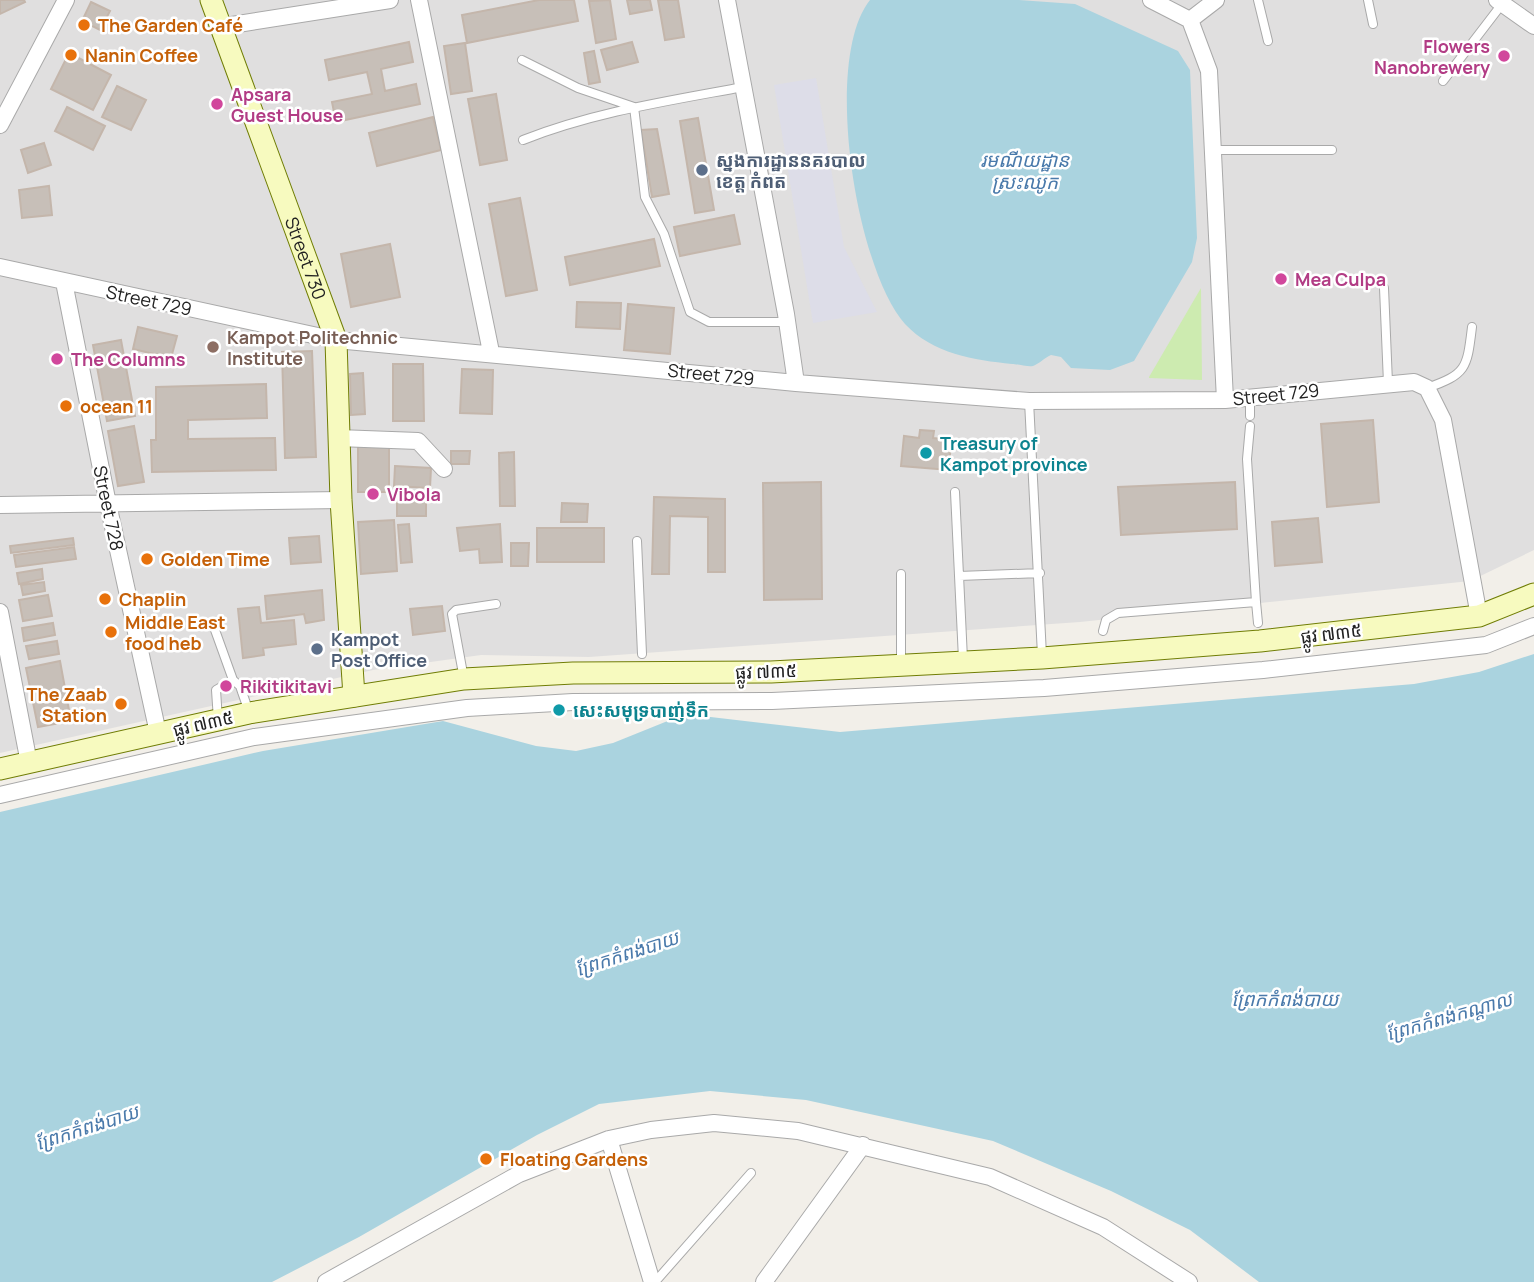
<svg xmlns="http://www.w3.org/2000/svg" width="1534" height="1282" font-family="Manrope,'Noto Sans Khmer',sans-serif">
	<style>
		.residential { fill: #e0dfdf }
		.grass { fill: #cdebb0 }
		.plaza { fill: #dddde8 }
		.water { fill: #aad3df }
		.building { fill: #c7bfb8; stroke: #c4b6ab; stroke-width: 2 }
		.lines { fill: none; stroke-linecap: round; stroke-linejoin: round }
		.lane-casing { stroke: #a9a9a9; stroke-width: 10 }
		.street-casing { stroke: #a9a9a9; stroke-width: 18 }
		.secondary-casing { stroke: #707d05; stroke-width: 23 }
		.lane { stroke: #fff; stroke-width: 8 }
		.street { stroke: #fff; stroke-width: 16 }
		.secondary { stroke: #f7fabf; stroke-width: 21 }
		.food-dot { fill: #e8710a; stroke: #fff; stroke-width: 2.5 }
		.hotel-dot { fill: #d1479c; stroke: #fff; stroke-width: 2.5 }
		.service-dot { fill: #5c6f8a; stroke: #fff; stroke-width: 2.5 }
		.education-dot { fill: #8d6e63; stroke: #fff; stroke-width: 2.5 }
		.culture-dot { fill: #0f9aa8; stroke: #fff; stroke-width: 2.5 }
		.labels { text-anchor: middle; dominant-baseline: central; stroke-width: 5; stroke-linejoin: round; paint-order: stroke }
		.food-label { font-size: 18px; font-weight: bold; fill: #c56008; stroke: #fff; text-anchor: start }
		.hotel-label { font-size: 18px; font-weight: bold; fill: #b23c85; stroke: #fff; text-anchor: start }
		.service-label { font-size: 18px; font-weight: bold; fill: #4e5e75; stroke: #fff; text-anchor: start }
		.street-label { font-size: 18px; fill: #222; stroke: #fff }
		.education-label { font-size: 18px; font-weight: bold; fill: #785e54; stroke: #fff; text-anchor: start }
		.culture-label { font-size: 18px; font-weight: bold; fill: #0d838f; stroke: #fff; text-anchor: start }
		.water-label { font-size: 19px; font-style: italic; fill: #4a7aab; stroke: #fff }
	</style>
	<rect width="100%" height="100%" fill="#f2efe9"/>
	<path class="residential" d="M0 0H1534V550L1470 581 1080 622 589 657 481 655 373 670 0 753Z"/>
	<path class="grass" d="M1201 288 1202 380 1149 378V377Z"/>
	<path class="plaza" d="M816 78 844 247 877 312 813 323 774 85Z"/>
	<path class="water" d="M870 0H1019L1075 4 1178 51 1190 70 1197 238 1192 262 1134 361 1110 370 1071 368 1061 357 1051 355C1044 358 1039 364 1033 366 1028 367 1017 364 1012 364 974 360 933 354 905 324 856 269 822 60 870 0Z
		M1534 654V1282H1259L1190 1230 1111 1191 993 1141 806 1100 710 1091 599 1104 537 1135 359 1237 272 1282H0V812L263 751 443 721 536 746 576 751 613 743 685 714 840 732 1414 684 1479 672Z"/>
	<path class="building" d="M0 0H24L25 2 0 14Z
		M539 0H574L578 21 467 43 462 15Z
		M610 0 616 39 596 43 589 1Z
		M627 0H650L652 10 630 14Z
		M658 0H678L684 37 665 40Z
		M91 2 110 11 100 30 82 21Z
		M409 42 413 62 381 69 385 91 416 84 420 104 336 122 332 102 372 94 367 72 329 80 325 60Z
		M632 42 638 62 607 70 601 50Z
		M465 43 472 91 451 94 444 46Z
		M594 51 600 82 589 84 584 53Z
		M69 53 111 75 93 110 51 89Z
		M117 86 146 100 131 130 102 117Z
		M496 94 507 160 480 165 468 99Z
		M67 107 105 126 93 150 55 131Z
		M433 117 441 150 377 166 369 133Z
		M698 118 714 210 695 213 680 121Z
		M657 129 669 194 652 197 641 130Z
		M44 143 51 165 28 173 21 150Z
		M49 186 52 215 22 218 19 190Z
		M520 198 537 290 506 296 489 204Z
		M734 215 740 244 680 256 674 227Z
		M654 239 660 266 570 285 565 257Z
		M390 244 400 297 351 307 341 254Z
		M577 302 621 303 620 329 576 327Z
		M628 304 674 308 670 354 624 350Z
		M138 327 177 336 171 358 133 349Z
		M121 340 135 416 107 421 93 345Z
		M312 351 316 457 285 458 282 352Z
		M393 364H423L424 421H393Z
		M462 369 493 370 492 414 460 413Z
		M363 373 365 414 351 415 350 374Z
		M266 384 267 418 188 420V439L275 438 276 470 152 472 151 440H156V387Z
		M1373 420 1379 502 1327 507 1321 424Z
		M134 426 144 482 118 486 108 431Z
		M920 430 934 431 933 438 951 440 949 470 901 466 904 436 919 438Z
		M358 445H389V492H358Z
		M451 451H470L469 464H451Z
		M514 452 515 506H500L499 453Z
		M395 466 431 468 430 488 394 486Z
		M821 482 822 599 764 600 763 483Z
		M1235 482 1237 529 1121 535 1118 487Z
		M397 495H426V516H397Z
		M654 497 725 499V572H708V517L670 516 669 574H652Z
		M562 503 588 504 587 522H561Z
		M1318 518 1322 562 1275 566 1272 522Z
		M394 520 397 571 361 574 358 522Z
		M409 524 412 562 401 563 398 525Z
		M500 524 502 562 480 563 479 549 460 551 457 528Z
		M537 528H604V562H537Z
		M319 536 321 562 291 564 289 538Z
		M73 538 74 545 11 553 10 546Z
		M511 543H529L528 566H511Z
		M74 547 76 559 16 567 14 555Z
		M42 569 43 579 19 584 17 573Z
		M44 582 45 591 23 595 21 585Z
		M322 590 324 620 306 623 304 614 267 619 265 596Z
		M48 595 52 616 23 621 19 600Z
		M442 606 445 631 413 635 410 609Z
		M259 607 261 623 294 620 296 644 263 648 264 655 243 658 238 609Z
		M53 623 55 635 24 641 22 628Z
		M57 641 59 654 29 659 26 646Z
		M60 661 71 721 38 727 26 668Z"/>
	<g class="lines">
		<g class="lane-casing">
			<path id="lane" d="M1258 0 1268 41
				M1368 0 1373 24
				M522 60 578 88 634 107 645 197 664 234 690 312 709 322H787
				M1443 81 1502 4
				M523 140C594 112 668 101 743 87
				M1214 150H1332
				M1384 288 1388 383
				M1427 388C1467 374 1467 368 1472 327
				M1029 401 1042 655
				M1250 416V396
				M1250 426 1247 459 1256 602
				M955 492 963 659
				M637 541 642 654
				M959 576 1040 573
				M215 630 233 680
				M1103 631 1106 620 1118 613 1256 602 1258 623
				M901 664V574
				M464 679 452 614 456 610 496 604
				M218 720 216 690 233 680 240 686 249 712
				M655 1282 751 1173"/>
		</g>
		<g class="street-casing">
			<path id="street" d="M419 0 491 352
				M727 0 786 314 796 383
				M1151 0 1190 20 1216 0
				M1497 0 1534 26
				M1190 20 1209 71 1225 400
				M219 27 390 0
				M0 125 66 0
				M0 267 336 340 796 383 1029 401 1225 400 1414 382 1427 388 1443 420 1479 616
				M64 282 108 504 158 733
				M338 438 418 441 444 469
				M0 505 341 500
				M0 612 29 763
				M0 795 254 737 467 708 573 702 772 701 1044 688 1263 670 1486 645 1534 626
				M609 1139 652 1282
				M326 1282 519 1174 609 1139 651 1130 714 1123 798 1131 990 1177 1103 1227 1189 1282
				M764 1282 863 1145"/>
		</g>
		<g class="secondary-casing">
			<g id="secondary">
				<path id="s1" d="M211 0 336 340 341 500 354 696"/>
				<path d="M0 769 249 713 464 679 573 673 771 672 1042 658 1260 641 1479 616 1534 594"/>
			</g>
		</g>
		<use href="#lane" class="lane"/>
		<use href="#street" class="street"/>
		<use href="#secondary" class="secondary"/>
	</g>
	<g class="food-dot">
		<circle cx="84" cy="25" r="7"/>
		<circle cx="71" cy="55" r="7"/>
		<circle cx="66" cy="406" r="7"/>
		<circle cx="147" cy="559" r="7"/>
		<circle cx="105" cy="599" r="7"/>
		<circle cx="111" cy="632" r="7"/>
		<circle cx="121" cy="704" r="7"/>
		<circle cx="486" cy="1159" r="7"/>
	</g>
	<g class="hotel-dot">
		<circle cx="1504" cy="56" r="7"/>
		<circle cx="217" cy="104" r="7"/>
		<circle cx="1281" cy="279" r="7"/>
		<circle cx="57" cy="359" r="7"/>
		<circle cx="373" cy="494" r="7"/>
		<circle cx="226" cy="686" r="7"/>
	</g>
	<g class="service-dot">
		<circle cx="702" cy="170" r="7"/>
		<circle cx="317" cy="649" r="7"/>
	</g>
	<circle class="education-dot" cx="213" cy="347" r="7"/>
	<g class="culture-dot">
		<circle cx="926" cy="453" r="7"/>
		<circle cx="559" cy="710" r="7"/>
	</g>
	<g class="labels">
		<g class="food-label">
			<text x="98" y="25">The Garden Café</text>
			<text x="85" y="55">Nanin Coffee</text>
			<text x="80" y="406">ocean 11</text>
			<text x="161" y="559">Golden Time</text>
			<text x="119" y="599">Chaplin</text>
			<text x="125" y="622">Middle East<tspan x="125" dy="21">food heb</tspan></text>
			<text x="107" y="694" text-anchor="end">The Zaab<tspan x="107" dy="21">Station</tspan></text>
			<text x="500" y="1159">Floating Gardens</text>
		</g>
		<g class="hotel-label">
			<text x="1490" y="46" text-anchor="end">Flowers<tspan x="1490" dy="21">Nanobrewery</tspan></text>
			<text x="231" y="94">Apsara<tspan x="231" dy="21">Guest House</tspan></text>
			<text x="1295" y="279">Mea Culpa</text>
			<text x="71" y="359">The Columns</text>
			<text x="387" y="494">Vibola</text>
			<text x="240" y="686">Rikitikitavi</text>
		</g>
		<g class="service-label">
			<text x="716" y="160">ស្នងការដ្ឋាននគរបាល<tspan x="716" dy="21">ខេត្ត កំពត</tspan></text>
			<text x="331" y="639">Kampot<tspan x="331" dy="21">Post Office</tspan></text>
		</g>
		<g class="street-label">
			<text stroke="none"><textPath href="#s1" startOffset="275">Street 730</textPath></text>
			<text transform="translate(149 300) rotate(12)">Street 729</text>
			<text transform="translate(711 374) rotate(6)">Street 729</text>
			<text transform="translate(1276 394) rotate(-6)">Street 729</text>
			<text transform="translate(109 508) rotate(78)">Street 728</text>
			<text transform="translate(1331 633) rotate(-7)">ផ្លូវ ៧៣៥</text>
			<text transform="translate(766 671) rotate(-2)">ផ្លូវ ៧៣៥</text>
			<text transform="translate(203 723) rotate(-13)">ផ្លូវ ៧៣៥</text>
		</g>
		<g class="education-label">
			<text x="227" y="337">Kampot Politechnic<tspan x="227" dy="21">Institute</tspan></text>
		</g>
		<g class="culture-label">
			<text x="940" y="443">Treasury of<tspan x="940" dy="21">Kampot province</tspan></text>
			<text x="573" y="710">សេះសមុទ្របាញ់ទឹក</text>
		</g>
		<g class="water-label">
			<text x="1025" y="160">រមណីយដ្ឋាន<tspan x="1025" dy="22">ស្រះឈូក</tspan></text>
			<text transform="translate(627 953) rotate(-18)">ព្រែកកំពង់បាយ</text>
			<text x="1285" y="999">ព្រែកកំពង់បាយ</text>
			<text transform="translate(1449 1016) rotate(-16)">ព្រែកកំពង់កណ្តាល</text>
			<text transform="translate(87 1127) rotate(-18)">ព្រែកកំពង់បាយ</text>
		</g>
	</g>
</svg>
